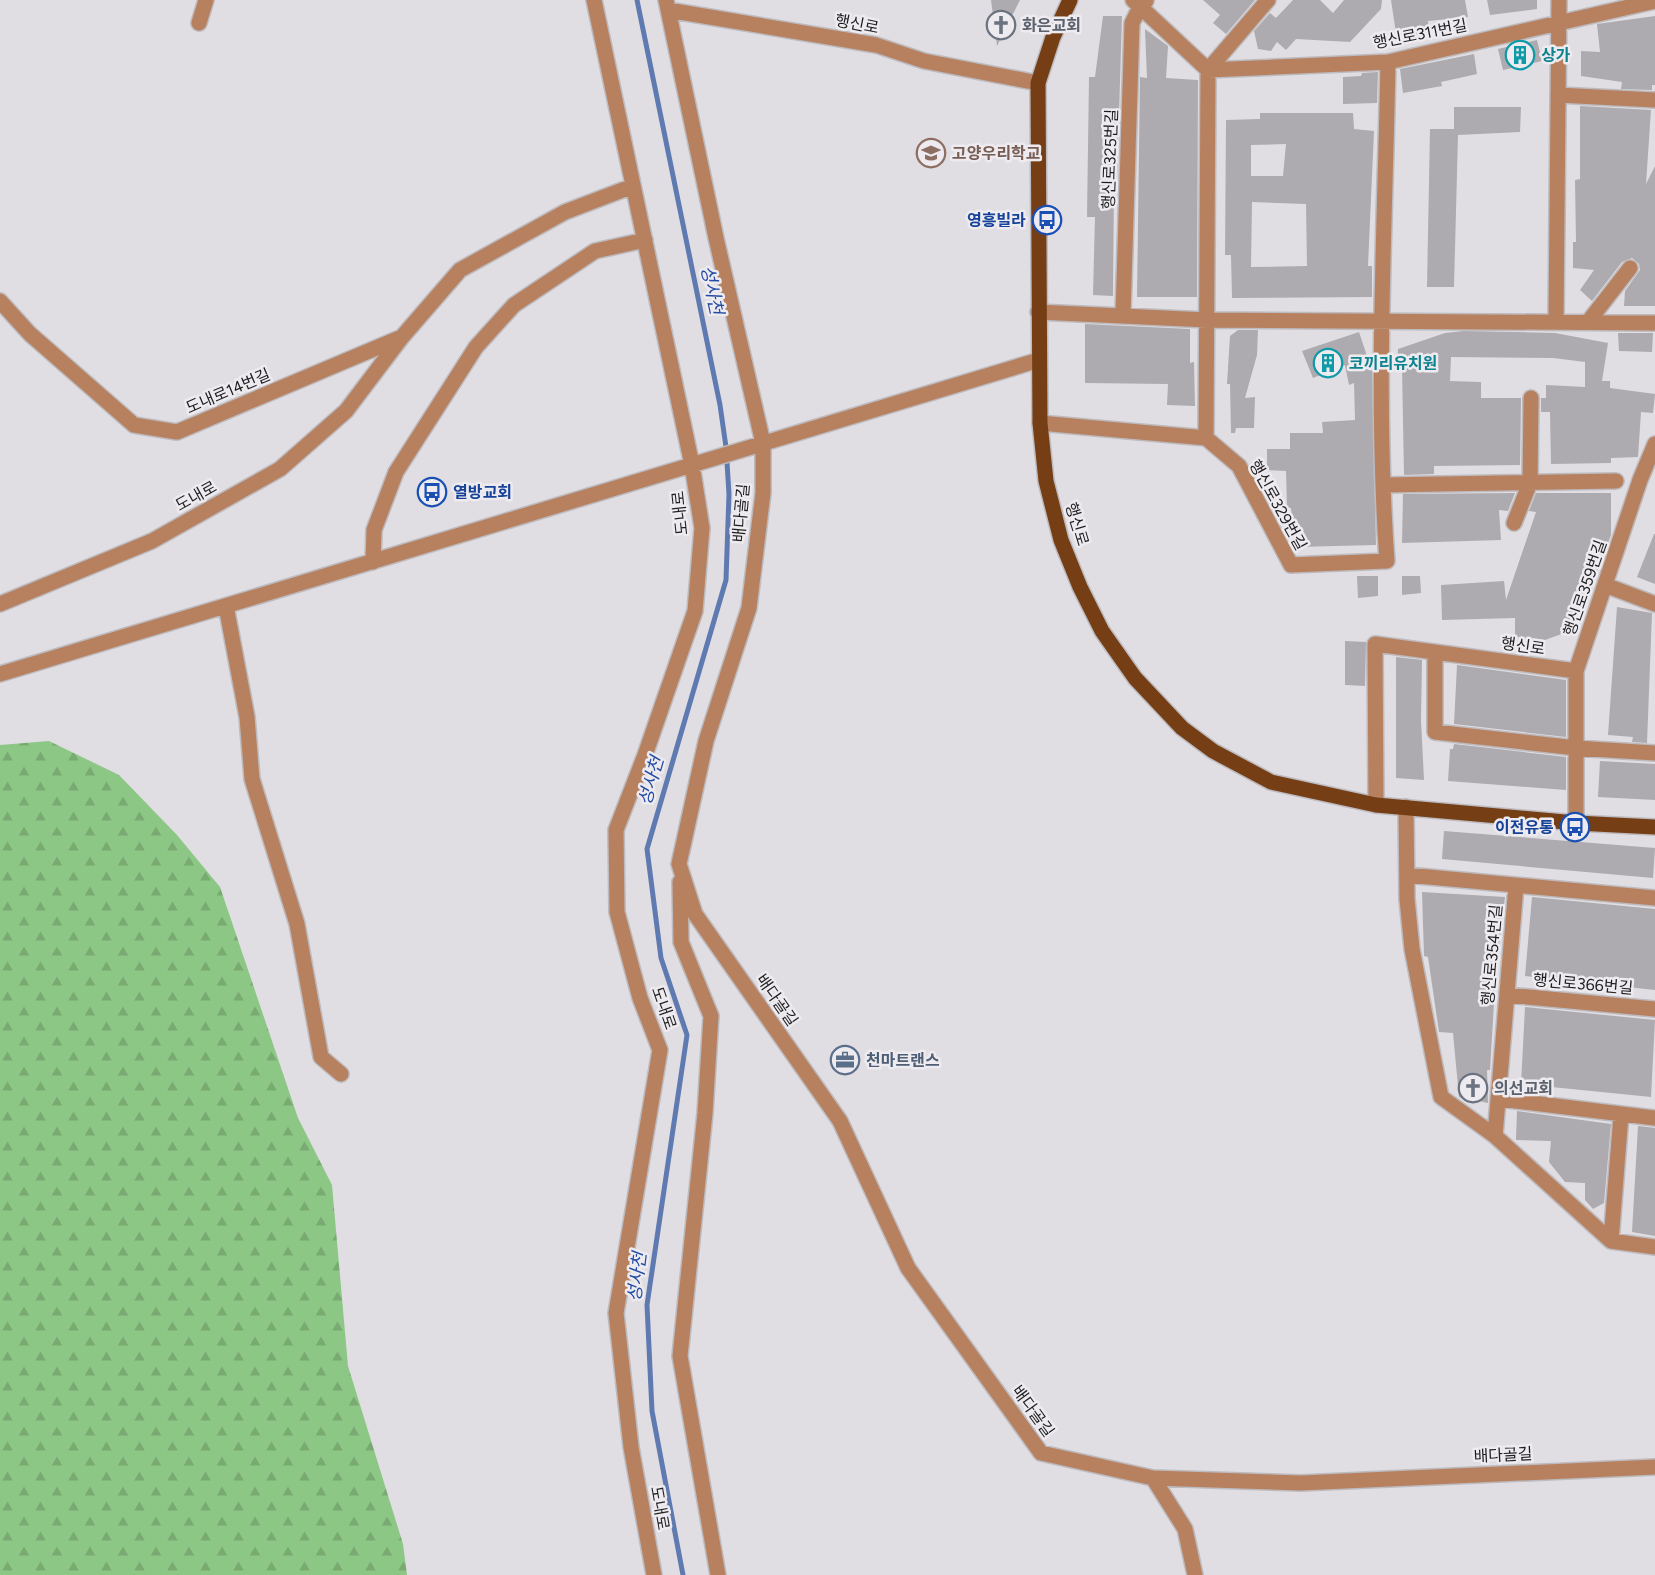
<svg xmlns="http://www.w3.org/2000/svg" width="1655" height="1575" font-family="Figtree,'Noto Sans KR',sans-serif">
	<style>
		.forest { fill: url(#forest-firs) }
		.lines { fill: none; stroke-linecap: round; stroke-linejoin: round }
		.stream { stroke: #5f7ab1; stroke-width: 5 }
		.building { fill: #adabaf; fill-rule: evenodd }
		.minor-casing { stroke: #bdbbbf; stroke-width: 18 }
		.major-casing { stroke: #bdbbbf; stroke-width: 18 }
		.minor { stroke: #b7815f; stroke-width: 15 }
		.major { stroke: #753e15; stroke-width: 15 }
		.labels { text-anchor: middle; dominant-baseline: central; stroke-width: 5; stroke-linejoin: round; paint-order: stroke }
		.street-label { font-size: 16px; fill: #1f1e1f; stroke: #edebef }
		.worship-label { font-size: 16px; font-weight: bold; fill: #5b616d; stroke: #edebef; text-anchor: start }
		.culture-label { font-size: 16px; font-weight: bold; fill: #0d838f; stroke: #edebef; text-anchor: start }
		.education-label { font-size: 16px; font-weight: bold; fill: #785e54; stroke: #edebef; text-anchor: start }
		.transit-label { font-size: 16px; font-weight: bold; fill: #164399; stroke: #edebef; text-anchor: end }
		.service-label { font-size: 16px; font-weight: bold; fill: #4e5e75; stroke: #edebef; text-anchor: start }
		.water-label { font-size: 18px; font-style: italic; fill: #224ba4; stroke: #edebef }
	</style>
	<defs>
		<pattern id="forest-firs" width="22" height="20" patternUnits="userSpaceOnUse" patternTransform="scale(1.5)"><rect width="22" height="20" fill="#8cc785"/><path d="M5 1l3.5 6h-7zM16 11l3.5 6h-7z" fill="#78aa72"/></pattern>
	</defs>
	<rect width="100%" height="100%" fill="#e0dee2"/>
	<path class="forest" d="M49 741 119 775 177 835 220 887 298 1118 332 1185 348 1366 403 1544 407 1575H0V745Z"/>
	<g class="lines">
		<path class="stream" d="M637 0 720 405 726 447 729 494 726 580 647 849 661 958 687 1035 647 1305 652 1411 683 1575"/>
	</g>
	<path class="building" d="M991 0H1020L997 46Z
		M1203 0H1255L1226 34 1213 23 1220 15Z
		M1293 0H1320L1333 13 1344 0H1382L1381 9 1350 42 1296 39 1286 50 1277 42 1271 51 1258 49 1254 31 1270 13 1276 18Z
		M1391 0H1465L1468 17 1428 21 1429 34 1397 40Z
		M1487 0H1537V9L1490 15Z
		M1103 16H1122L1117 179 1114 180 1113 296 1093 295 1095 217H1087L1089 77H1095Z
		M1655 16V85H1652V90L1621 89 1622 82 1581 76V51L1600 52 1597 24Z
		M1145 29 1168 46 1166 78 1198 80 1197 297H1137L1140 77 1147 78Z
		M1537 40 1542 61 1503 70 1498 49Z
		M1474 54 1477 74 1441 82 1442 86 1403 93 1400 69Z
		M1378 72 1377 103 1343 104V77L1361 76 1362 73Z
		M1580 106 1651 110 1646 184 1655 166V306H1624L1625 291 1640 270 1639 264 1632 258 1622 262 1592 301 1580 290 1594 270 1573 268V242H1576L1575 180 1580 179Z
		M1454 107H1521L1520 132 1458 135 1454 287H1427L1430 129H1454Z
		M1260 113H1353L1354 129 1374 131 1368 266H1372V297L1232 298 1231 255H1225L1226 120 1260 119ZM1286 144 1283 176H1251V145ZM1252 202 1306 204 1307 266 1251 267Z
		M1085 324 1190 329V363L1194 362 1195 406 1167 405 1168 384 1085 383Z
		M1238 330H1258L1257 355 1245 398 1255 397 1254 428H1236L1235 433H1231L1230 384H1227L1230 336Z
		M1464 331 1555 333 1608 343 1602 381H1610V388L1655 394 1653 413 1641 412 1638 457 1611 458V463L1551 464 1550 412H1541V398H1546V385L1585 387V362L1553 358 1451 357 1450 381 1481 382V398H1521L1520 465 1434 466V474L1404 475 1402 367H1397L1398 349 1445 333Z
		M1359 332 1372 371 1376 545 1295 547 1291 508H1287L1286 471 1267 470V449H1290V433H1323L1322 422 1355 420 1354 383 1349 385 1345 365 1313 378 1302 351Z
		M1618 333H1653L1652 352 1619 351Z
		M1515 493 1508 511 1499 510 1501 540 1402 543 1403 494Z
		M1536 493H1611V535L1581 613 1570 631 1545 640 1515 637V618L1442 620 1441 585 1504 581 1506 600 1536 512 1529 511Z
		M1654 534H1655V584L1637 577Z
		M1357 576H1378V596L1358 598Z
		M1402 576H1420L1421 593 1402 595Z
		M1617 607 1652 613 1647 743 1632 742 1633 737 1608 735Z
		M1345 641 1366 642 1365 686 1345 685Z
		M1396 657 1422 660 1421 720 1424 780 1396 778Z
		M1457 665 1566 680V737L1454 724Z
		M1454 744 1566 757V790L1448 781 1450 749H1453Z
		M1600 761 1655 764V800L1598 797Z
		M1444 831 1655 848 1653 878 1442 859Z
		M1422 892 1505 897 1496 970 1490 1070H1487L1488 1103 1459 1097 1453 1033 1439 1032 1428 957 1424 956Z
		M1532 897 1655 909V990L1525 976Z
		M1525 1007 1655 1020 1651 1097 1521 1084Z
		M1517 1111 1611 1124 1604 1203 1593 1209 1585 1200V1183L1565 1182 1549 1162 1551 1141 1516 1140Z
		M1638 1126 1655 1128V1236L1632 1232Z"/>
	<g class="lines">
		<g class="minor-casing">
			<path id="minor" d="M594 0 692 465 702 528 695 611 645 755 616 830 617 912 640 998 660 1050 616 1313 631 1447 654 1575
				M666 0 716 238 763 443V493L749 608 706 741 679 864 695 914 840 1121 908 1268 1041 1453 1153 1478 1301 1483 1655 1467
				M1133 0 1208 70 1388 62 1655 1
				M668 10 876 45 924 61 1038 83
				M199 23 206 0
				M1558 95 1655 100
				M0 301 30 334 134 425 177 432 402 337
				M1038 312 1207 320 1655 323
				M1123 314 1132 23 1140 7 1146 1
				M1556 321 1559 0
				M1588 322 1630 268
				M1040 423 1206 438 1239 466 1291 565 1387 561C1375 395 1385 228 1388 62
				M1206 438 1208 70 1268 0
				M1383 485 1616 481
				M1514 523 1530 483 1531 398
				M373 562 374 530 396 472 476 347 514 305 595 251 645 240
				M1605 585 1655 604
				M0 604 152 541 280 469 346 411 402 337 460 270 565 212 633 186
				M226 606 247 717 252 779 297 924 321 1057 341 1074
				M1435 652V732L1576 748 1655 753
				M0 674 1039 360
				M1376 805 1375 644 1576 671
				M1406 807 1407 899 1412 949 1441 1097 1495 1136 1611 1241 1655 1247
				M1576 823V671L1640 480 1655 444
				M1407 875 1655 898
				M680 882 681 942 711 1016 705 1113 680 1356 718 1575
				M1507 995 1655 1009
				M1499 1099 1655 1118
				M1495 1136 1516 886
				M1611 1241 1621 1115
				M1153 1478 1185 1529 1195 1575"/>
		</g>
		<g class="major-casing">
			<path id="major" d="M1070 0 1053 37 1038 83 1040 423 1046 481 1061 540 1080 587 1102 631 1135 678 1182 728 1213 751 1271 782 1376 805 1576 823 1655 827"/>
		</g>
		<use href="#minor" class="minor"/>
		<use href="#major" class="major"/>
	</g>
	<defs>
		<g id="church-ring" transform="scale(1.5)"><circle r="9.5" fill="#edebef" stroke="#6b7280" stroke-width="1.5"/><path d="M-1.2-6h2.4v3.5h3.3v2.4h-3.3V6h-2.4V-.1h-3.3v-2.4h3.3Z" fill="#6b7280"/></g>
		<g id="building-ring" transform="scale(1.5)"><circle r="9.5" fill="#edebef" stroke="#0f9aa8" stroke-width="1.5"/><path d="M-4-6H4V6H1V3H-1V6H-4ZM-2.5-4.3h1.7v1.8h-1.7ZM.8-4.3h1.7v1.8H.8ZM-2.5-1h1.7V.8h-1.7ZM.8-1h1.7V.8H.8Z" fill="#0f9aa8"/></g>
		<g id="school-ring" transform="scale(1.5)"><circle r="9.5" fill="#edebef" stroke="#8d6e63" stroke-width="1.5"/><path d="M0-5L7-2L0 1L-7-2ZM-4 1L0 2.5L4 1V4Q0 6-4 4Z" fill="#8d6e63"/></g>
		<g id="bus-ring" transform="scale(1.5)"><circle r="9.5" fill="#edebef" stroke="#1a4fb4" stroke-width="1.5"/><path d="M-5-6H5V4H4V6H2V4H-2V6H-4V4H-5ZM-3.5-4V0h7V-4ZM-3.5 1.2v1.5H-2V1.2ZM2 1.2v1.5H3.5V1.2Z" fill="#1a4fb4"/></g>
		<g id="office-ring" transform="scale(1.5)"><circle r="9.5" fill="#edebef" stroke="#5c6f8a" stroke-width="1.5"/><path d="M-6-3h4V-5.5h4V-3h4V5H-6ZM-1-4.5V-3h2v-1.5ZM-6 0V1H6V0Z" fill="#5c6f8a"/></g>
	</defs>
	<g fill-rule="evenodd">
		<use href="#church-ring" x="1001" y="25"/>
		<use href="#building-ring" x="1520" y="55"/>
		<use href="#school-ring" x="931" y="153"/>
		<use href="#bus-ring" x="1047" y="220"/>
		<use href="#building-ring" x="1328" y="363"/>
		<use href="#bus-ring" x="432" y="492"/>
		<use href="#bus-ring" x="1575" y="827"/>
		<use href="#office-ring" x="845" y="1060"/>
		<use href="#church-ring" x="1473" y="1088"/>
	</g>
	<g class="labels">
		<g class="street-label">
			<text transform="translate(857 24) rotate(11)">행신로</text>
			<text transform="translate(1420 34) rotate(-11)">행신로311번길</text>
			<text transform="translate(1110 159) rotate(-88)">행신로325번길</text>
			<text transform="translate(228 391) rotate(-23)">도내로14번길</text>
			<text transform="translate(196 496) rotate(-29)">도내로</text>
			<text transform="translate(1278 505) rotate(61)">행신로329번길</text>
			<text transform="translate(680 513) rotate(-96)">도내로</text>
			<text transform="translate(741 513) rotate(-85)">배다골길</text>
			<text transform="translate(1077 524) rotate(73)">행신로</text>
			<text transform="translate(1585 588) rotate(-71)">행신로359번길</text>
			<text transform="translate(1523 646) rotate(8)">행신로</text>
			<text transform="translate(1492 955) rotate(-85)">행신로354번길</text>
			<text transform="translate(1583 984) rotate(5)">행신로366번길</text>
			<text transform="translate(777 1000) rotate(55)">배다골길</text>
			<text transform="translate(664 1008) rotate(71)">도내로</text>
			<text transform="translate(1033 1411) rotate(54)">배다골길</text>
			<text transform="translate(1503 1455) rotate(-3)">배다골길</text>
			<text transform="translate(660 1508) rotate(80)">도내로</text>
		</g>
		<g class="worship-label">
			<text x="1022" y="25">화은교회</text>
			<text x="1494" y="1088">의선교회</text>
		</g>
		<g class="culture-label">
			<text x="1541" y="55">상가</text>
			<text x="1349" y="363">코끼리유치원</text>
		</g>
		<g class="education-label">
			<text x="952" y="153">고양우리학교</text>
		</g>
		<g class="transit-label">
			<text x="1026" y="220">영흥빌라</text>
			<text x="453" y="492" text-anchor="start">열방교회</text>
			<text x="1554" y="827">이전유통</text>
		</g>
		<g class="service-label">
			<text x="866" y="1060">천마트랜스</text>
		</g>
		<g class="water-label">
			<text transform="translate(712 290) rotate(78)">성사천</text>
			<text transform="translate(651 781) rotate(-74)">성사천</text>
			<text transform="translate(637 1277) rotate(-83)">성사천</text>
		</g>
	</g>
</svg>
